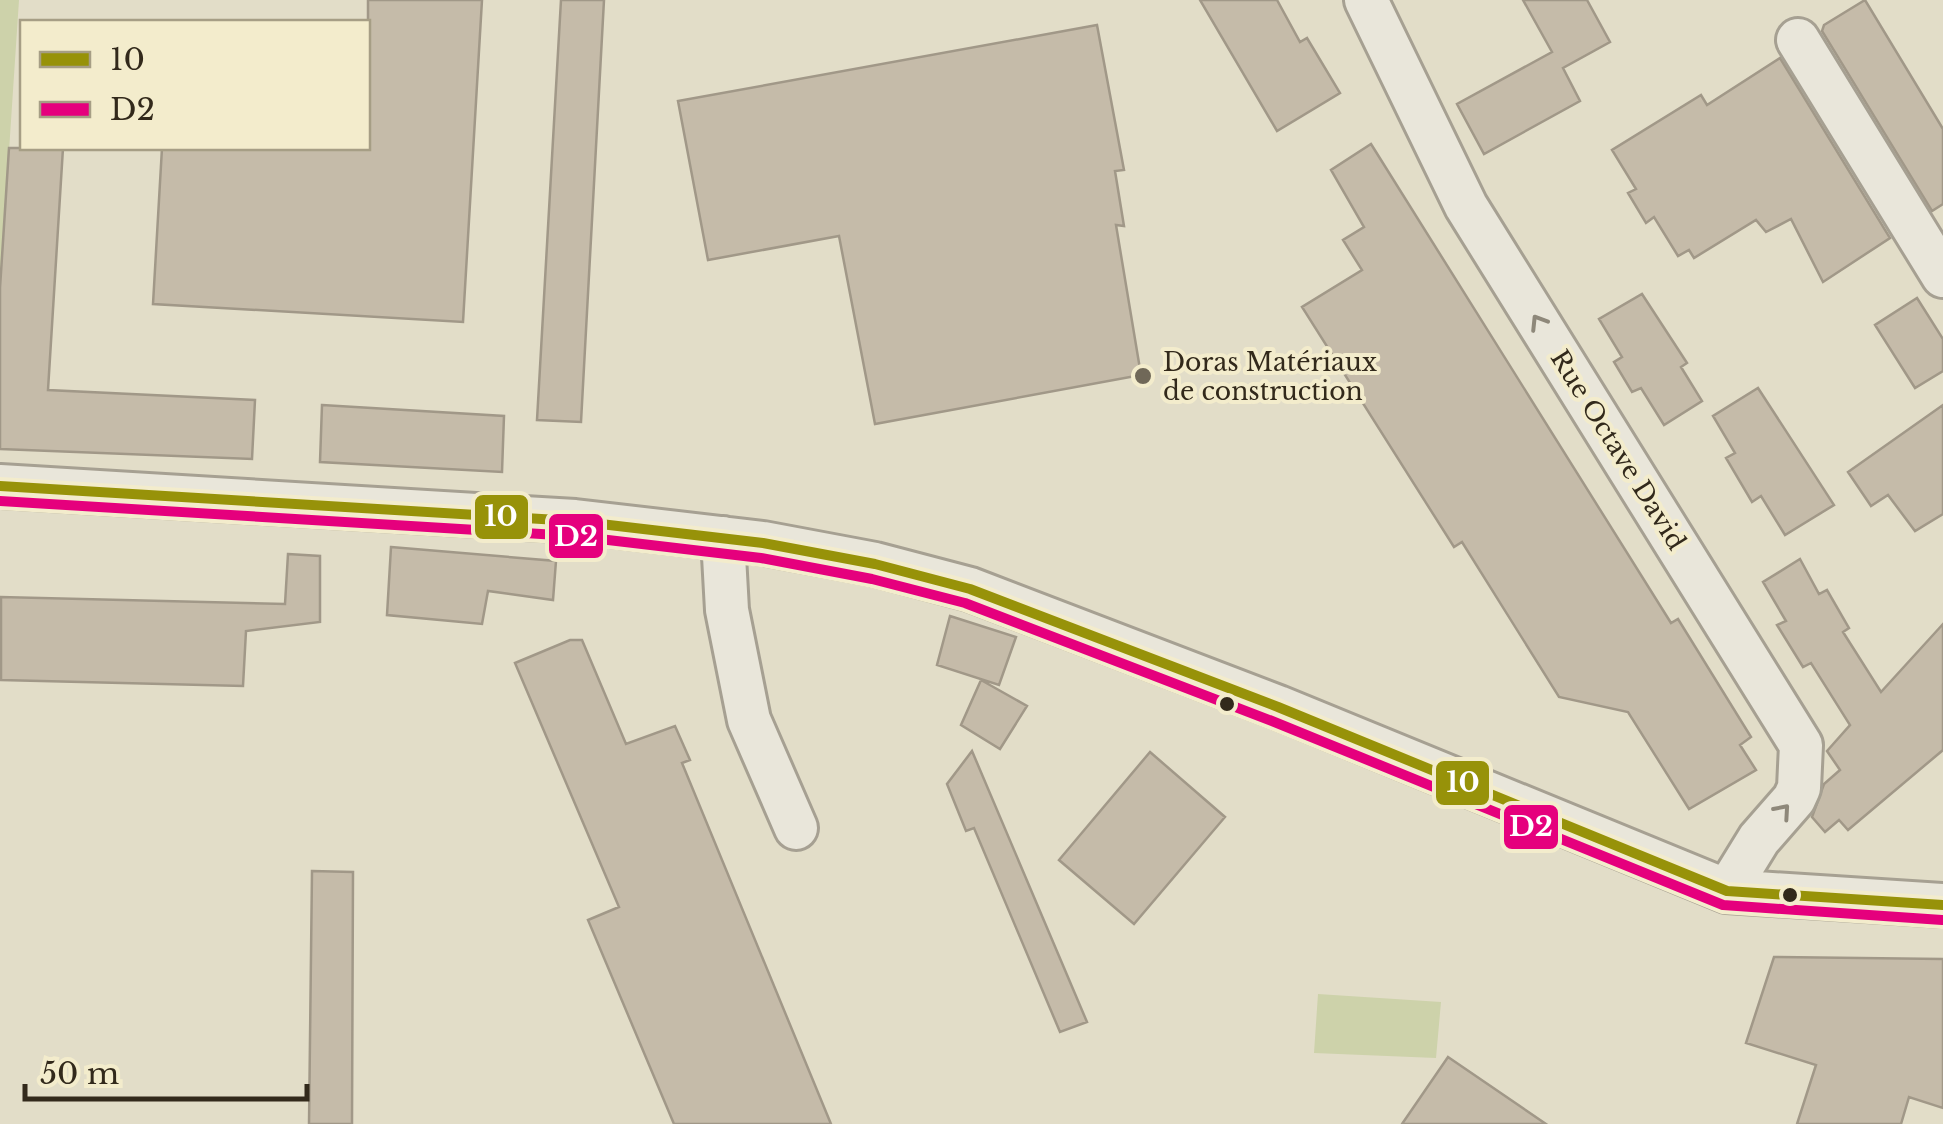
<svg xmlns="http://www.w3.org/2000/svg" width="1943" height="1124" font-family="'Libre Baskerville',serif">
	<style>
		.green { fill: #cdd2aa }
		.building { fill: #c5bba9; stroke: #a19888; stroke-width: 2.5 }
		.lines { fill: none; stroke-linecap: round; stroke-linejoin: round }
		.minor-casing { stroke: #a6a092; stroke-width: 48 }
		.minor { stroke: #e9e6da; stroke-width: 42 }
		.bus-1-casing { stroke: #f3eccc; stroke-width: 18 }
		.bus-2-casing { stroke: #f3eccc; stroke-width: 18 }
		.bus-1 { stroke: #979209; stroke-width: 10 }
		.bus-2 { stroke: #e5007d; stroke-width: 10 }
		.oneway { stroke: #8e887a }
		.poi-dot { fill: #706858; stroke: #f3eccc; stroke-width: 4 }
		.bus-dot { fill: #32291b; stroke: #f3eccc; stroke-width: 4 }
		.labels { text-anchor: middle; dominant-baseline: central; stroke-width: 8; stroke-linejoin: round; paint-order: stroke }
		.poi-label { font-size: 25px; fill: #32291b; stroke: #f3eccc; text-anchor: start }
		.street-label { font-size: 25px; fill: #32291b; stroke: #f3eccc }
		.line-badge { stroke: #f3eccc; stroke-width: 4 }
		.badge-label { font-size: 28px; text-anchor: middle; font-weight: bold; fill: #fff }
	</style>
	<rect width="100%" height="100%" fill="#e2ddc8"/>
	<path class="green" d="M0 0H19L0 287Z
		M1318 994 1441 1002 1436 1058 1314 1053Z"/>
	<path class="building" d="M368 0H482L463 322 153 304 162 148H368Z
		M561 0H604L581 422 537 420Z
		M1200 0H1277L1300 42 1307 38 1340 93 1277 131Z
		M1523 0H1587L1610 42 1563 68 1580 101 1484 154 1457 104 1552 52Z
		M1865 0 1943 129V204L1932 211 1822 31 1824 25Z
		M1097 25 1124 170 1115 171 1124 226 1116 225 1141 375 875 424 839 236 708 260 678 101Z
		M1780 58 1890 238 1823 282 1791 219 1766 232 1756 220 1694 258 1689 250 1678 256 1654 217 1646 223 1628 193 1636 189 1612 150 1701 95 1707 105Z
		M1371 144 1671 623 1678 619 1751 737 1740 745 1756 770 1689 809 1628 712 1559 697 1462 542 1454 547 1302 307 1362 270 1343 240 1364 227 1331 170Z
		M9 148H63L48 390 255 400 252 459 0 449V288Z
		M1642 294 1687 363 1681 367 1702 401 1664 425 1641 388 1632 392 1614 362 1622 357 1599 319Z
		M1917 298 1943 339V371L1915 388 1875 325Z
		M1758 388 1834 505 1785 535 1761 496 1752 502 1726 458 1735 453 1713 416Z
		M322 405 504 416 502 472 320 462Z
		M1943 405V514L1915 531 1888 495 1871 506 1848 472Z
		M391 547 556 561 553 600 488 591 482 624 387 615Z
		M288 554 320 556V622L246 631 243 686 1 680V597L285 604Z
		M1800 559 1819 594 1827 590 1849 628 1843 632 1881 692 1943 624V750L1848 830 1839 820 1825 832 1812 817 1824 784 1840 770 1827 751 1850 725 1811 663 1803 667 1777 625 1786 621 1763 582Z
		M950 616 1016 637 999 685 937 665Z
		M570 640H582L626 744 675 726 690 760 682 763 831 1124H674L588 920 619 907 515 663Z
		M981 680 1027 706 1000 749 961 725Z
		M972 751 1087 1022 1060 1032 974 828 966 831 947 784Z
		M1150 752 1225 817 1134 924 1059 860Z
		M312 871 353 872 352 1124H309Z
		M1774 957 1943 959V1108L1909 1097 1901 1124H1797L1816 1065 1746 1043Z
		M1448 1057 1546 1124H1402Z"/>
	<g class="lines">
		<g class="minor-casing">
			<path id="minor" d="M1366 0 1466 206 1801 745 1799 788 1794 799 1759 839 1727 891
				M1798 40 1943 276
				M0 486 575 521 763 543 875 564 970 589 1278 707 1727 891 1943 905
				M723 538 727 610 749 720 796 828"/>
		</g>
		<use href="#minor" class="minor"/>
		<g class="bus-1-casing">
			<path id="bus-1" d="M0 486 575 521 763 543 875 564 970 589 1278 707 1727 891 1943 905"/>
		</g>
		<g class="bus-2-casing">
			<path id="bus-2" d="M0 501 574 536 761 558 872 579 965 603 1272 721 1723 905 1942 920"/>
		</g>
		<use href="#bus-1" class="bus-1"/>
		<use href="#bus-2" class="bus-2"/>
	</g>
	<defs><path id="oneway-chevron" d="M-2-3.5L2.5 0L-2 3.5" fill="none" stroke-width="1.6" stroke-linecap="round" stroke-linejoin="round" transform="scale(2.5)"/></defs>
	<g class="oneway">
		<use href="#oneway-chevron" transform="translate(1538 322) rotate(-122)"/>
		<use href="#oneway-chevron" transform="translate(1783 811) rotate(-49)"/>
	</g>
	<circle class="poi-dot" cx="1143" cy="376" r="10"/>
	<g class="bus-dot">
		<circle cx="1227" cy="704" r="9"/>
		<circle cx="1790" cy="895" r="9"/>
	</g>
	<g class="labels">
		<g class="poi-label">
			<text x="1163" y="362">Doras Matériaux<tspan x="1163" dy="29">de construction</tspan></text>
		</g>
		<g class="street-label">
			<text transform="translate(1618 450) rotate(58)">Rue Octave David</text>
		</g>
	</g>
	<g class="line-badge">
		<rect x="473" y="493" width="57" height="48" rx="10" fill="#979209"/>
		<rect x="547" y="512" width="58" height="48" rx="10" fill="#e5007d"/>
		<rect x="1434" y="759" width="57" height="48" rx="10" fill="#979209"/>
		<rect x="1502" y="803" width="58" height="48" rx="10" fill="#e5007d"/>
	</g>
	<g class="badge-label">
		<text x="501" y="526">10</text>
		<text x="576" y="546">D2</text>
		<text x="1463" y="792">10</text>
		<text x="1531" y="836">D2</text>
	</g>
	<rect x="20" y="20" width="350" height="130" fill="#f3eccc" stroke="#a69e85" stroke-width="2.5"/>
	<rect x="40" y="52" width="50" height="15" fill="#979209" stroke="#a69e85" stroke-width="2.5"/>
	<text x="110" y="70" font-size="30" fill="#32291b">10</text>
	<rect x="40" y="102" width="50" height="15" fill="#e5007d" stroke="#a69e85" stroke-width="2.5"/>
	<text x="110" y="120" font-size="30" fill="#32291b">D2</text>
	<path d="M25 1084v15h282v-15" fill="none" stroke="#32291b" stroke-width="5"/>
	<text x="40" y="1084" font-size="30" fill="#32291b" stroke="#f3eccc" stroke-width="8" paint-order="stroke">50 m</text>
</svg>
